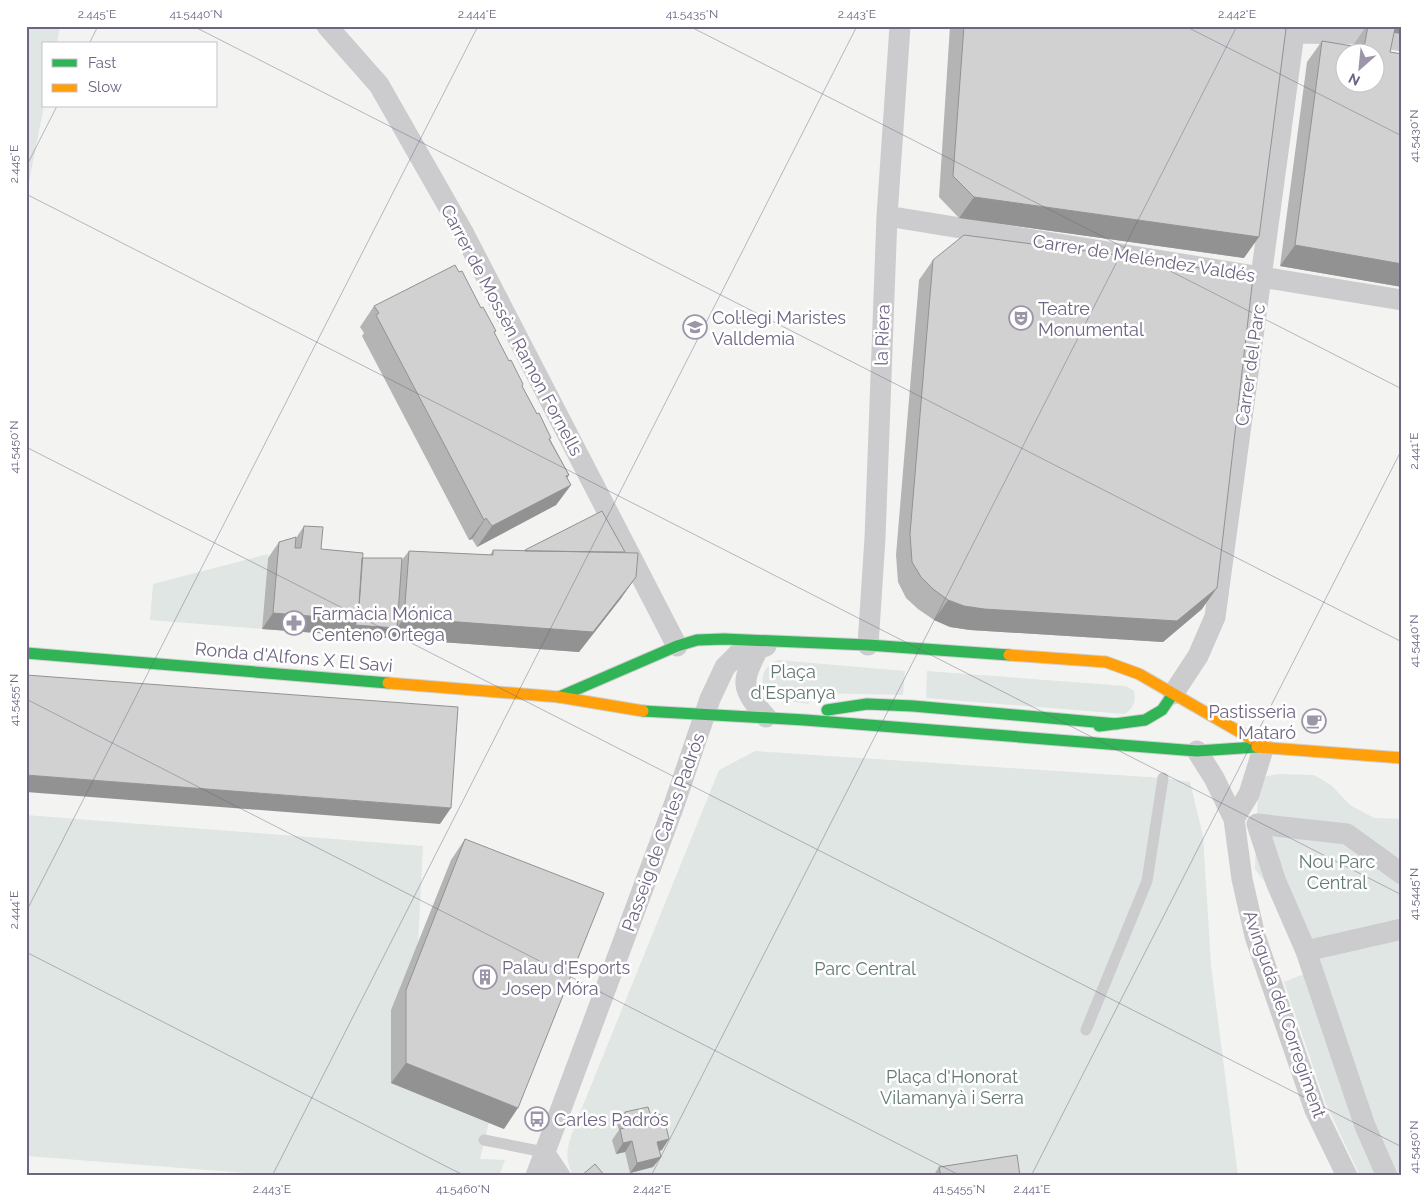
<svg xmlns="http://www.w3.org/2000/svg" width="1428" height="1202" font-family="Raleway,sans-serif">
	<style>
		.green { fill: #e0e6e3 }
		.lines { fill: none; stroke-linecap: round; stroke-linejoin: round }
		.fast-casing { stroke: #d1d0d2; stroke-width: 13 }
		.slow-casing { stroke: #d1d0d2; stroke-width: 13 }
		.lane { stroke: #cccbcd; stroke-width: 11 }
		.street { stroke: #cccbcd; stroke-width: 21 }
		.fast { stroke: #30b455; stroke-width: 11 }
		.slow { stroke: #ff9f0a; stroke-width: 11 }
		.wall { fill: #b4b4b5 }
		.shaded-wall { fill: #929293 }
		.building { fill: #d1d1d2; stroke: #929293; fill-rule: evenodd }
		.ticks { fill: none; stroke: #6f6482; stroke-width: 1; stroke-opacity: 0.45 }
		.labels { text-anchor: middle; dominant-baseline: central; stroke-width: 5; stroke-linejoin: round; paint-order: stroke }
		.street-label { font-size: 18px; fill: #6f6482; stroke: #fff }
		.poi-label { font-size: 18px; fill: #6f6482; stroke: #fff; text-anchor: start }
		.park-label { font-size: 18px; fill: #637973; stroke: #fff }
		.neatline { fill: none; stroke: #6f6482; stroke-width: 2 }
		.ticks-label { font-size: 12px; text-anchor: middle; fill: #6f6482 }
	</style>
	<rect width="100%" height="100%" fill="#f3f4f2"/>
	<path class="green" d="M26 26H60L57 44H44V106L26 197Z
		M268 554 262 629 150 620 153 584Z
		M778 660 905 671 903 695 817 693 808 704 770 698C758 683 760 668 778 660Z
		M927 671 1126 686 1134 691C1136 702 1134 707 1125 714L926 698Z
		M755 751 1163 778 1190 782 1203 836 1211 965 1238 1176H573C563 1155 568 1145 575 1125L719 770Z
		M1278 774 1314 775 1331 785 1350 805 1374 818 1402 819V1176H1360L1326 1104 1284 982 1304 974 1280 903 1255 869 1258 791 1262 777Z
		M26 815 423 846 418 944 391 1083 489 1123 480 1159 505 1160 499 1176H286L26 1156Z"/>
	<g class="lines">
		<g class="fast-casing">
			<path id="fast" d="M26 653 388 683
				M559 697 677 646 697 640 724 639 868 645 1009 655
				M827 710 867 704 913 706 1117 724
				M643 711 805 720 1197 751 1257 747
				M1099 726 1145 720 1162 710 1173 694"/>
		</g>
		<g class="slow-casing">
			<path id="slow" d="M1009 655 1106 662 1139 674 1264 746
				M388 683 559 697 643 711
				M1257 747 1402 758"/>
		</g>
		<path class="lane" d="M1086 1030 1147 881 1163 778
			M484 1140 544 1152"/>
		<path class="street" d="M327 26 379 85 464 234 677 646
			M1256 26 1294 33 1358 34 1402 41
			M887 216 1402 300
			M868 645 875 538 887 216 900 26
			M759 647C741 683 740 687 766 717
			M1173 694 1198 656 1215 617 1295 26
			M1197 751 1214 778 1234 819 1242 879 1255 936 1315 1110 1347 1176
			M1234 819 1249 794 1264 746
			M1306 951 1402 929
			M544 1152 560 1176
			M536 1176 674 805 710 699 725 667 739 653 766 646
			M1387 1176 1365 1126 1306 951 1276 882 1257 824 1347 834 1402 874"/>
		<use href="#fast" class="fast"/>
		<use href="#slow" class="slow"/>
	</g>
	<path class="wall" d="M950 26H1270L1244 258 959 218 939 197Z
		M1354 26H1402V34L1394 33 1390 52 1402 54V287L1280 266 1307 62 1322 41 1354 47V44L1365 28Z
		M933 260 1202 609 1163 642 970 630 950 627 934 620 918 609 906 598 898 582 896 555 919 280Z
		M374 306 481 308 496 331 494 333 569 475 567 478 571 485 556 505 477 547 472 539 469 540 362 336 364 333 360 327Z
		M304 526 321 549 362 558 401 561 409 551 490 555 493 550 622 597 579 652 262 629 268 558 279 542 296 538Z
		M465 839 504 1129 391 1083V1010L451 860Z
		M625 1112 651 1117 662 1150 659 1151 661 1157 653 1167 630 1173 625 1152 616 1154 612 1140 619 1130 617 1123Z
		M939 1167 1020 1176H933Z"/>
	<path class="shaded-wall" d="M1354 26H1367L1365 28Z
		M1368 26H1402V34L1368 29Z
		M974 197 1259 237 1244 258 959 218Z
		M1295 245 1402 264V287L1280 266Z
		M569 475 557 492 571 485 556 505 477 547 492 526Z
		M486 518 472 539 469 540 484 520Z
		M636 577 622 597 579 652 262 629 273 613 358 620 397 628 404 618Z
		M1217 588 1202 609 1163 642 970 630 950 627 934 620 948 600Z
		M26 775 451 808 440 824 26 792Z
		M406 1063 518 1108 504 1129 391 1083Z
		M669 1139 662 1150 649 1153 657 1142Z
		M632 1141 625 1152 616 1154 623 1143Z
		M661 1157 653 1167 630 1173 637 1163Z"/>
	<path class="building" d="M964 26H1270L1286 29 1259 237 974 197 953 176Z
		M1368 26H1387L1395 28 1390 52 1402 54V264L1295 245 1322 41 1364 48ZM1346 52H1376V82H1346Z
		M964 235 1146 259 1253 277 1217 588 1177 621 984 609 964 606 948 600 933 589 921 577 912 562 910 534 933 260Z
		M455 265 459 272 462 271 481 308 483 307 496 331 494 332 509 361 511 360 523 384 522 386 537 414 539 413 551 438 549 439 569 475 566 476 571 485 492 526 486 518 484 520 376 315 379 313 374 306Z
		M602 511 625 552 525 551V550Z
		M304 526 323 527 321 549 363 553 358 620 273 613 279 542 296 537 295 548H301Z
		M493 550 638 553 636 577 593 632 404 618 409 551 493 555Z
		M362 558H402L397 628 355 625 358 620Z
		M26 675 458 707 451 808 26 775Z
		M465 839 604 893 518 1108 406 1063V990Z
		M648 1107 651 1117 663 1114 669 1139 657 1142 661 1157 637 1163 632 1141 623 1143 620 1129 628 1127 625 1112Z
		M1017 1155 1020 1176H941L939 1167Z
		M595 1164 605 1176H581Z"/>
	<path class="ticks" d="M193 26 1402 642M689 26 1402 389M1185 26 1402 136M89 44 98 26M26 167 57 106M26 194 1402 895M26 447 1402 1147M26 699 961 1176M26 912 478 26M26 952 465 1176M272 1176 857 26M651 1176 1237 26M1031 1176 1402 449"/>
	<defs>
		<g id="theatre-ring" transform="scale(1.25)"><circle r="9.5" fill="#fff" stroke="#9d96a9" stroke-width="1.5"/><path d="M-5-5.5Q0-4 5-5.5V0Q5 5 0 6Q-5 5-5 0ZM-3.3-2.5H-1v1.5H-3.3ZM1-2.5H3.3v1.5H1ZM-2.8 1Q0 5.5 2.8 1Z" fill="#9d96a9"/></g>
		<g id="school-ring" transform="scale(1.25)"><circle r="9.5" fill="#fff" stroke="#9d96a9" stroke-width="1.5"/><path d="M0-5L7-2L0 1L-7-2ZM-4 1L0 2.5L4 1V4Q0 6-4 4Z" fill="#9d96a9"/></g>
		<g id="pharmacy-ring" transform="scale(1.25)"><circle r="9.5" fill="#fff" stroke="#9d96a9" stroke-width="1.5"/><path d="M-2-6h4v4h4v4h-4v4h-4v-4h-4v-4h4Z" fill="#9d96a9"/></g>
		<g id="cafe-ring" transform="scale(1.25)"><circle r="9.5" fill="#fff" stroke="#9d96a9" stroke-width="1.5"/><path d="M-5.5-4.5H6V0H3Q3 3.5 0 3.5H-2.5Q-5.5 3.5-5.5 0ZM3-3.2v2h1.7v-2ZM-6 4.5H4V6H-6Z" fill="#9d96a9"/></g>
		<g id="building-ring" transform="scale(1.25)"><circle r="9.5" fill="#fff" stroke="#9d96a9" stroke-width="1.5"/><path d="M-4-6H4V6H1V3H-1V6H-4ZM-2.5-4.3h1.7v1.8h-1.7ZM.8-4.3h1.7v1.8H.8ZM-2.5-1h1.7V.8h-1.7ZM.8-1h1.7V.8H.8Z" fill="#9d96a9"/></g>
		<g id="bus-ring" transform="scale(1.25)"><circle r="9.5" fill="#fff" stroke="#9d96a9" stroke-width="1.5"/><path d="M-5-6H5V4H4V6H2V4H-2V6H-4V4H-5ZM-3.5-4V0h7V-4ZM-3.5 1.2v1.5H-2V1.2ZM2 1.2v1.5H3.5V1.2Z" fill="#9d96a9"/></g>
	</defs>
	<g fill-rule="evenodd">
		<use href="#theatre-ring" x="1021" y="318"/>
		<use href="#school-ring" x="695" y="327"/>
		<use href="#pharmacy-ring" x="294" y="623"/>
		<use href="#cafe-ring" x="1314" y="721"/>
		<use href="#building-ring" x="485" y="977"/>
		<use href="#bus-ring" x="537" y="1119"/>
	</g>
	<g class="labels">
		<g class="street-label">
			<text transform="translate(1144 258) rotate(9)">Carrer de Meléndez Valdés</text>
			<text transform="translate(512 330) rotate(62)">Carrer de Mossèn Ramon Fornells</text>
			<text transform="translate(882 335) rotate(-88)">la Riera</text>
			<text transform="translate(1250 365) rotate(-82)">Carrer del Parc</text>
			<text transform="translate(294 657) rotate(5)">Ronda d'Alfons X El Savi</text>
			<text transform="translate(663 832) rotate(-70)">Passeig de Carles Padrós</text>
			<text transform="translate(1285 1014) rotate(71)">Avinguda del Corregiment</text>
		</g>
		<g class="poi-label">
			<text x="1038" y="308">Teatre<tspan x="1038" dy="21">Monumental</tspan></text>
			<text x="712" y="317">Col·legi Maristes<tspan x="712" dy="21">Valldemia</tspan></text>
			<text x="312" y="613">Farmàcia Mónica<tspan x="312" dy="21">Centeno Ortega</tspan></text>
			<text x="1296" y="711" text-anchor="end">Pastisseria<tspan x="1296" dy="21">Mataró</tspan></text>
			<text x="502" y="967">Palau d'Esports<tspan x="502" dy="21">Josep Móra</tspan></text>
			<text x="554" y="1119">Carles Padrós</text>
		</g>
		<g class="park-label">
			<text x="793" y="671">Plaça<tspan x="793" dy="21">d'Espanya</tspan></text>
			<text x="1337" y="861">Nou Parc<tspan x="1337" dy="21">Central</tspan></text>
			<text x="865" y="968">Parc Central</text>
			<text x="952" y="1076">Plaça d'Honorat<tspan x="952" dy="21">Vilamanyà i Serra</tspan></text>
		</g>
	</g>
	<rect width="1428" height="1202" fill="none" stroke="#ffffff" stroke-width="55"/>
	<rect x="42" y="42" width="175" height="65" fill="#ffffff" stroke="#c5c1cd"/>
	<rect x="52" y="59" width="25" height="8" fill="#30b455" stroke="#c5c1cd"/>
	<text x="88" y="68" font-size="15" fill="#6f6482">Fast</text>
	<rect x="52" y="84" width="25" height="8" fill="#ff9f0a" stroke="#c5c1cd"/>
	<text x="88" y="92" font-size="15" fill="#6f6482">Slow</text>
	<g transform="translate(1360 68) rotate(207)"><circle r="24" fill="#ffffff" stroke="#c5c1cd"/>
	<path d="M0-4L9 19L0 12L-9 19Z" fill="#9d96a9"/>
	<text y="-8" font-size="14" font-weight="bold" text-anchor="middle" fill="#6f6482">N</text>
	</g>
	<rect x="28" y="28" width="1372" height="1146" class="neatline"/>
	<g class="ticks-label">
		<text x="97" y="18">2.445°E</text>
		<text x="196" y="18">41.5440°N</text>
		<text x="477" y="18">2.444°E</text>
		<text x="692" y="18">41.5435°N</text>
		<text x="857" y="18">2.443°E</text>
		<text x="1237" y="18">2.442°E</text>
		<text transform="translate(1414 136) rotate(-90)" y="4">41.5430°N</text>
		<text transform="translate(14 164) rotate(-90)" y="4">2.445°E</text>
		<text transform="translate(14 447) rotate(-90)" y="4">41.5450°N</text>
		<text transform="translate(1414 451) rotate(-90)" y="4">2.441°E</text>
		<text transform="translate(1414 641) rotate(-90)" y="4">41.5440°N</text>
		<text transform="translate(14 700) rotate(-90)" y="4">41.5455°N</text>
		<text transform="translate(1414 894) rotate(-90)" y="4">41.5445°N</text>
		<text transform="translate(14 910) rotate(-90)" y="4">2.444°E</text>
		<text transform="translate(1414 1147) rotate(-90)" y="4">41.5450°N</text>
		<text x="272" y="1193">2.443°E</text>
		<text x="463" y="1193">41.5460°N</text>
		<text x="652" y="1193">2.442°E</text>
		<text x="959" y="1193">41.5455°N</text>
		<text x="1032" y="1193">2.441°E</text>
	</g>
</svg>
